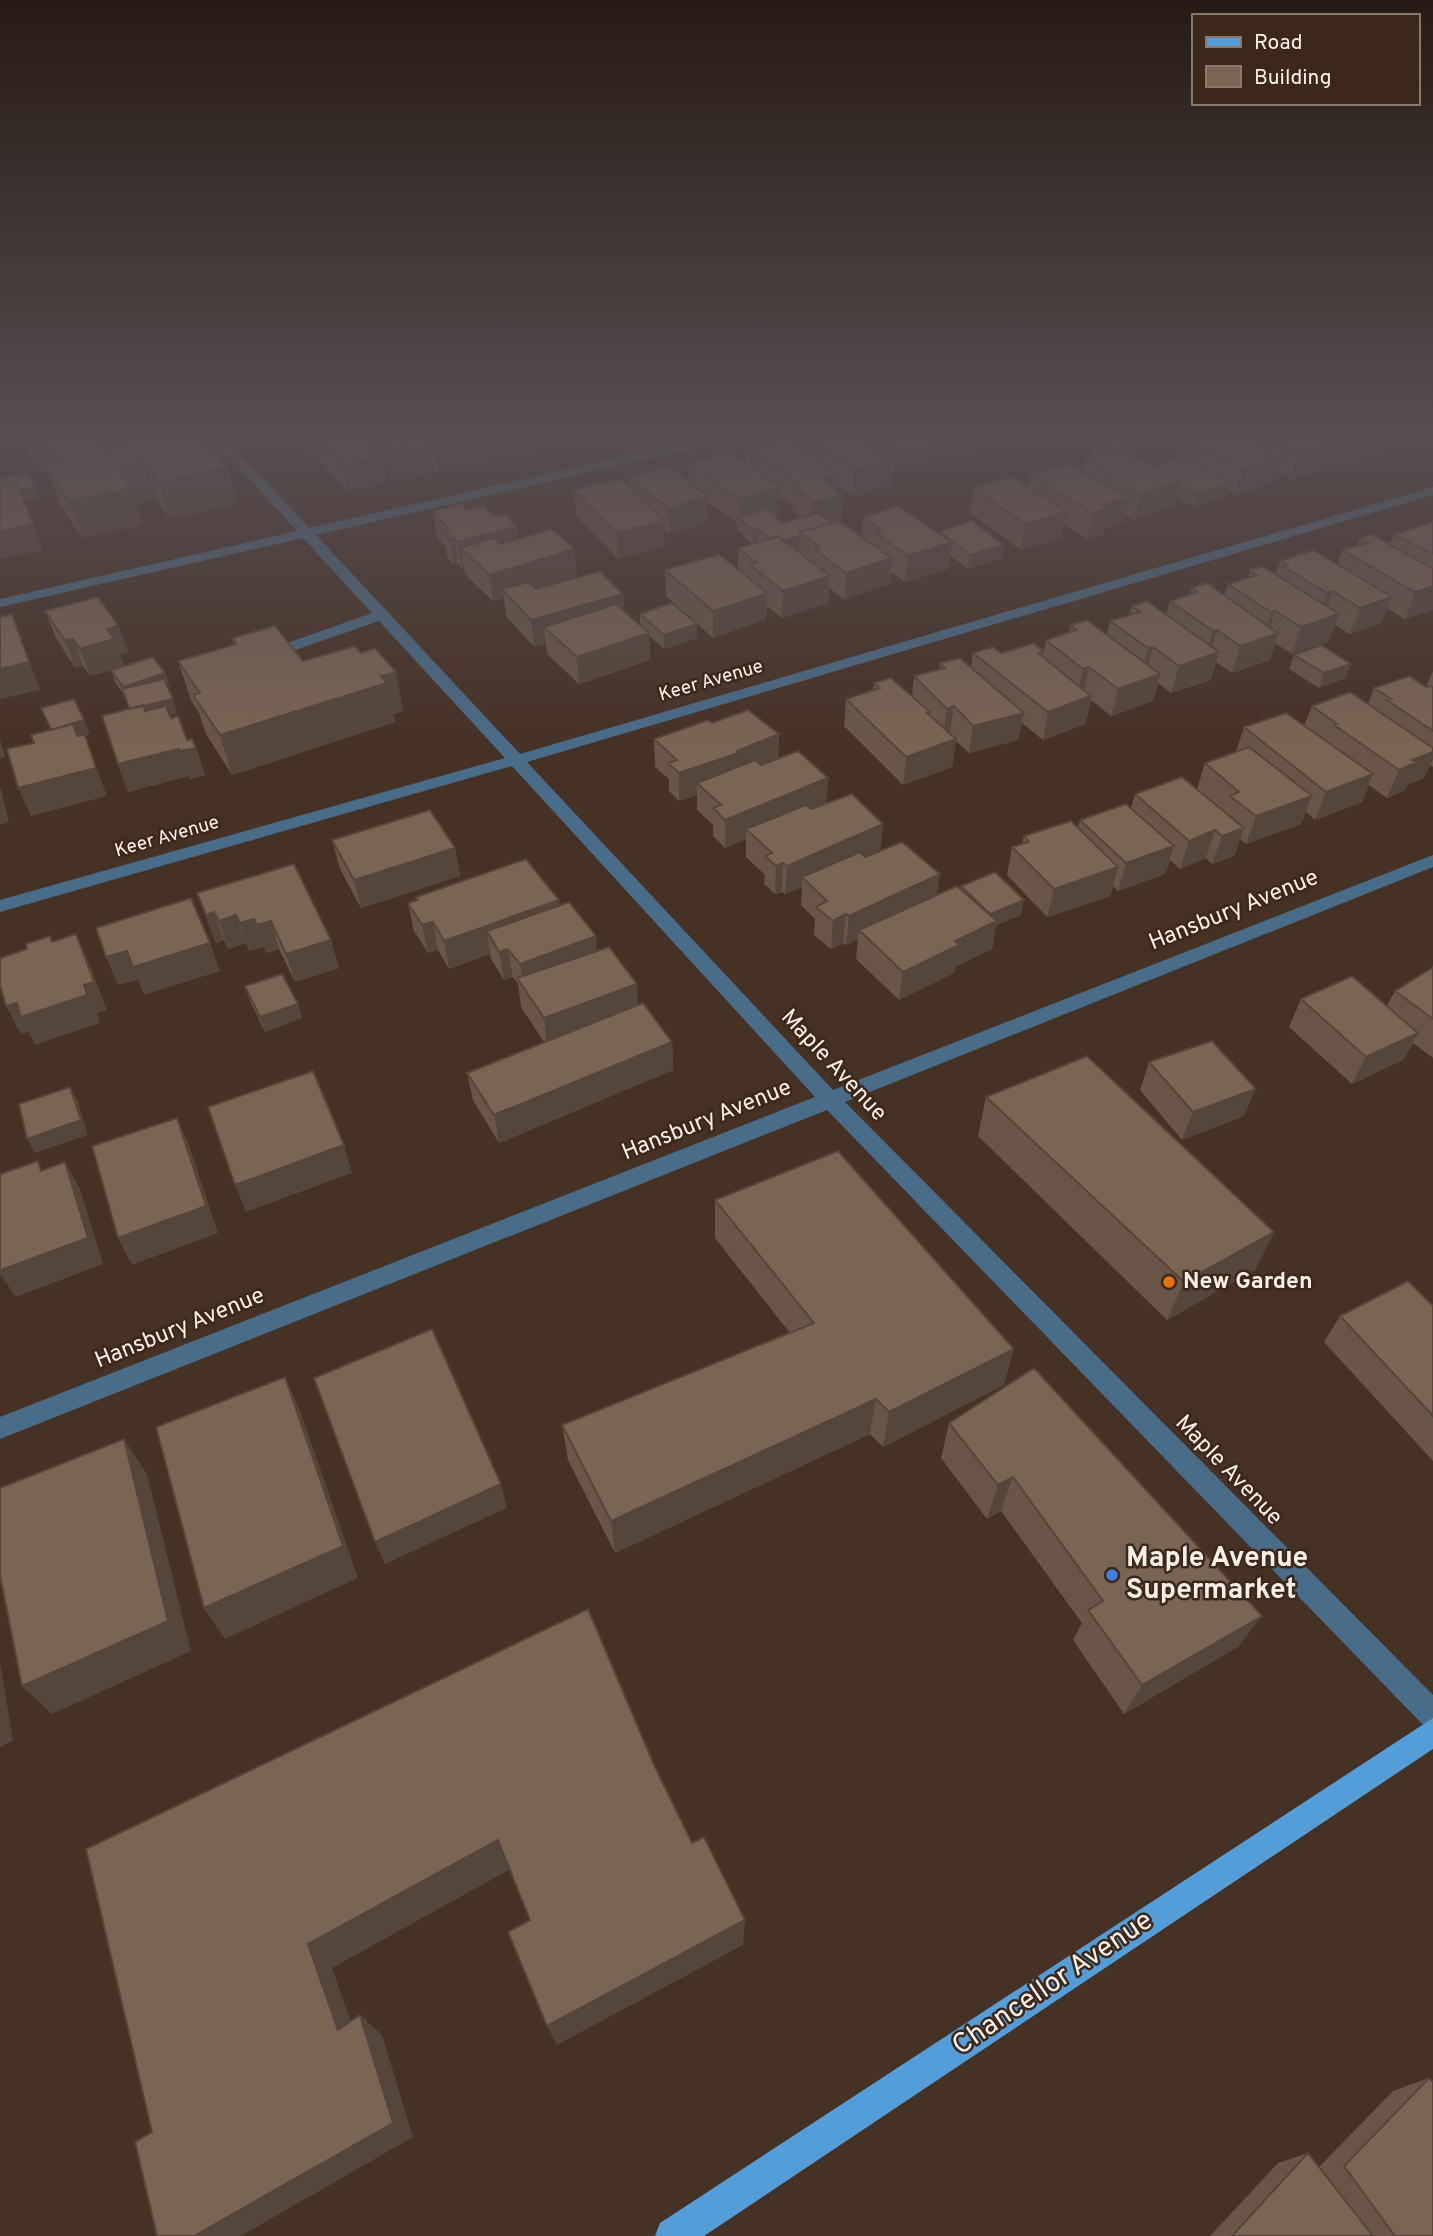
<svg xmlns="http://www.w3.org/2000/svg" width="1433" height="2236" font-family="Overpass,sans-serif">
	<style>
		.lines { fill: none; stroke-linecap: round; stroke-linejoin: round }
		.minor { fill: #496c89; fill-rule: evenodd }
		.major { fill: #539ed9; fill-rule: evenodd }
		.wall { fill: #695648; fill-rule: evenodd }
		.shaded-wall { fill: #55463b }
		.building { fill: #7a6454; stroke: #55463b; stroke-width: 2 }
		.food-dot { fill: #e8710a; stroke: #3c271b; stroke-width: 2.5 }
		.shop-dot { fill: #3f7fe0; stroke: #3c271b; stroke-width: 2.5 }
		.labels { text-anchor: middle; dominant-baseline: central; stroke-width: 5; stroke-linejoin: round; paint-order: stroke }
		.far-street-label { font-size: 19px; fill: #fff1e9; stroke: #3c271b }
		.street-label { font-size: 23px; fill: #fff1e9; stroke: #3c271b }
		.poi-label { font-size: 23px; font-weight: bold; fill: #fff1e9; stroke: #3c271b; text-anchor: start }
		.near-poi-label { font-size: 28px; font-weight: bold; fill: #fff1e9; stroke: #3c271b; text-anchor: start }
		.near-street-label { font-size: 28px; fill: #fff1e9; stroke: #3c271b }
	</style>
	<rect width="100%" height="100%" fill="#463125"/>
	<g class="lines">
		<path class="minor" d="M209 434H221L309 528 723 434H744L738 438 316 535 520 754 1433 487V495L527 762 833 1090 1433 855V867L845 1102 1433 1695V1729L1423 1725 827 1110 0 1439V1417L815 1097 512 766 0 912V900L505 758 379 621 269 659H259L256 656 259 653 372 613 303 538 0 607V599L297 531Z"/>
		<path class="major" d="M1433 1718V1749L704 2236H655L660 2223Z"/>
	</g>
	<path class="wall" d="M22 434H109L114 448 117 447 113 434H197L228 467 237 504 170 519 156 498 136 504 142 525 82 538 59 502 47 469 38 471Z
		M306 434H358L366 441 365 434H586V438L551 446 537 434 538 449 502 458 488 445 490 459 466 465 463 463 450 466 436 452 438 471 416 476 411 472 398 475 382 458 387 483 347 491 310 452Z
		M864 434H987L985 447 976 449V453L953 460 936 448 935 459 902 468 895 463 892 485 853 496 837 485V491L842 495 841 521 832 523 862 537 863 517 939 533V531L1004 545 1002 558 968 569 950 555 948 569 905 582 891 572 889 584 844 599 829 588 828 603 782 618 767 606 766 619 713 638 666 596 665 570 738 569V548L752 544 737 530V523L707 502V522L669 535 664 531 665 547 618 559 576 515 574 490 629 488V477L652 471V468L689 481V464L712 457V452L745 462V451L769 444V439L801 447V437L863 438ZM779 496 793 505 792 510 801 518 783 523 774 515 778 514Z
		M991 434H1042V437L1023 442 1012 436 1001 440Z
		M1083 434H1134L1132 443 1129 444 1135 459 1154 467 1175 461 1181 436 1187 434H1414L1412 440 1377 450 1376 454 1342 465 1331 460 1328 468 1291 480 1279 473 1276 482 1236 495 1228 490 1226 496 1193 507 1176 496 1173 507 1134 520 1125 515 1124 522 1104 529 1103 535 1087 539 1063 524 1061 538 1021 550 970 513 974 488H1029L1031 474 1083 472 1086 458 1092 456 1094 446 1082 438Z
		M467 510 493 516 517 527 518 539 577 576 535 589 623 594 624 611 640 625V614L697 624V638L664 649 649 636 650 660 579 684 547 654 546 644 534 647 506 616 504 598 493 601 465 574 464 567 461 568 458 564 454 565 447 557 446 547 437 537 433 511Z
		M1433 522V610L1405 619 1387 608 1381 623 1350 634 1335 625 1329 641 1292 654 1275 643 1270 660 1232 673 1216 662 1211 680 1171 693 1158 683 1153 701 1111 716 1091 700 1085 724 1043 740 1022 723 1018 740 969 753 956 741 952 767 903 785 844 726 846 699 873 690 874 683 912 696 914 676 939 670 940 663 971 668 973 653H1001L1043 651V656L1046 640 1069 632 1071 625 1107 635 1110 621 1130 615 1132 606 1166 615 1170 601 1190 594 1192 587 1224 595 1228 584 1248 578 1250 570 1276 574 1280 561 1337 564 1342 550 1357 546 1360 538 1390 545 1394 534Z
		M45 611 118 625 128 652 120 655 124 666 90 676 83 666 75 668 56 638Z
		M232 638 303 661 403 711 393 714 395 722 232 775 206 734 199 713 191 700 178 661 234 645Z
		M1294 655 1351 664 1345 678 1319 688 1289 669Z
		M111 670 165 673 170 687 168 688 177 713 170 715 171 718 187 740 196 748 205 775 190 779 189 776 128 792 118 764 129 709 124 695 116 684Z
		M1433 671V767L1430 765 1424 778 1407 785 1405 790 1387 798 1369 785 1362 802 1315 820 1306 812 1301 824 1246 844 1240 839 1234 856 1212 864 1206 858 1180 869 1170 860 1165 874 1118 891 1113 886 1110 896 1047 917 1007 875 1012 847 1022 844 1024 836 1078 828 1080 820 1131 808 1135 794 1197 789 1205 763 1236 752 1244 727 1304 726 1312 706 1368 704 1374 688 1426 687Z
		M712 723 779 734 778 759 828 778 826 803 883 824 880 851 937 895 960 889 961 886 1021 915 996 925 992 949 955 967 954 973 899 1000 856 959 858 939 846 945 843 943 831 949 814 935 815 919 801 905 802 887 785 894 782 892 775 894 764 884 765 875 746 857V839L725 848 713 836V825L697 810V795L679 801 669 791V779L655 767 654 739Z
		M332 840 455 848 460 876 361 908 340 869Z
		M294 864 339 968 295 982 279 949 266 953 264 947 249 951 246 943 228 949 224 940 216 943 197 893Z
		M416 897 559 905 597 951 638 1005 672 1042 673 1070 499 1143 473 1100 467 1073 544 1042 521 1007 518 984 513 977 504 980 491 959 490 954 449 969 438 950 428 953 414 931 408 903 417 900Z
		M1433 967V1058L1413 1043 1403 1060 1352 1084 1289 1027 1301 999 1387 1006 1395 991Z
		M245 986 298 1004 302 1018 265 1032 250 1001Z
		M1149 1062 1244 1116 1182 1140 1140 1090Z
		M986 1097 1274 1232 1255 1270 1167 1320 978 1136Z
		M715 1200 1004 1385 883 1447 870 1434 615 1553 568 1460 562 1425 790 1333 715 1238Z
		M1433 1306V1461L1324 1342 1340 1316Z
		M949 1423 1239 1646 1124 1714 1073 1640 1082 1623 1001 1511 987 1519 941 1458Z
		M1429 2078 1433 2236H1210L1278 2163 1308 2153 1319 2167 1393 2091Z"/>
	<path class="shaded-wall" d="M89 434H109L116 455 60 462Z
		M487 434 490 459 466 465 462 440Z
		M499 434H537L538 449 502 458Z
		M550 434H586V438L551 446Z
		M956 434H987L985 447 976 449V453L953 460Z
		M1002 434H1013L1012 436 1001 440Z
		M1024 434H1042V437L1023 442Z
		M1123 434H1134L1132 443 1105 451 1108 439Z
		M1370 434H1414L1412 440 1377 450 1376 454 1342 465 1350 440Z
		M460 438 463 463 450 466 446 441Z
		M1336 443 1328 468 1291 480 1298 454Z
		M39 444 47 469 38 471 29 446Z
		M435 445 438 471 416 476 412 451Z
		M407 446 411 472 398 475 393 449Z
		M937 446 935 459 902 468 903 455Z
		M1137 449 1135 462 1115 456Z
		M756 455V480L751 481 752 456Z
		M382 457 387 483 347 491 342 466Z
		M1284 457 1276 482 1236 495 1243 469Z
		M895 459 892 485 853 496 855 471Z
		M145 462 156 498 136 504 142 525 82 538 69 501 116 469Z
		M228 467 237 504 170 519 159 482Z
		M838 473 836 497 842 495 841 521 811 528 813 502 822 478Z
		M1179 482 1173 507 1134 520 1140 494Z
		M1230 483 1226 496 1193 507 1197 493Z
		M35 486 40 499 3 508 0 494Z
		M779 488 778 514 745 524 741 520V499Z
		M707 496V522L669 535V509Z
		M1129 497 1124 522 1104 529 1103 535 1087 539 1092 513 1102 505Z
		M1066 512 1061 538 1021 550 1025 524Z
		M664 521 665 547 618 559 617 533Z
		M33 524 43 550 0 559V531Z
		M517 527 520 553 461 548 464 567 461 568 457 542Z
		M759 529 758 542 752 544 753 530Z
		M800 536 799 550 775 556V543Z
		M454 538 458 564 454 565 450 539Z
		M952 542 948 569 905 582 908 556Z
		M1004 545 1002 558 968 569 970 555Z
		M575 549 577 576 509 597 502 589 504 598 493 601 489 575Z
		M892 558 889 584 844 599 846 573Z
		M830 576 828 603 782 618 783 591Z
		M1433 586V610L1405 619 1415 592Z
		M1333 591 1324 618 1318 620 1327 593Z
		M767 593 766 619 713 638V611Z
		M623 594 625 621 544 627 546 644 534 647 531 620Z
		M1392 597 1381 623 1350 634 1360 608Z
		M1275 611 1267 637 1278 633 1270 660 1232 673 1240 646 1263 639 1271 612Z
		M12 614 40 690 0 699V669Z
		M1339 614 1329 641 1292 654 1301 627Z
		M697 624V638L664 649V635Z
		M118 625 128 652 120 655 124 666 90 676 80 649 107 629Z
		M1217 630 1209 656 1219 652 1211 680 1171 693 1179 666 1205 657 1213 631Z
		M649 633 650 660 579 684 577 657Z
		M73 639 83 666 75 668 65 641Z
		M1153 647 1146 674 1141 676 1148 648Z
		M1351 664 1345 678 1319 688 1324 673Z
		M1089 667 1083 695 1077 697 1083 669Z
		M396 672 403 711 393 714 395 722 232 775 220 735Z
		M165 673 170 687 128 701 123 687Z
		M1160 674 1153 701 1111 716 1118 689Z
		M1091 696 1085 724 1043 740 1048 712Z
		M173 699 177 713 135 723 130 709Z
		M954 706 950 734 943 736 947 709Z
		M1024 713 1018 740 969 753 973 726Z
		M84 720 90 734 85 736 107 796 31 816 18 788 79 738 51 730Z
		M779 734 777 762 697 783V795L679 801V773Z
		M0 739 5 757 0 759Z
		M956 739 952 767 903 785 906 757Z
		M196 748 205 775 190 779 180 751Z
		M179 749 189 776 128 792 118 764Z
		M1433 752V759L1424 778 1407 785 1405 790 1387 798 1399 770 1412 760Z
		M1373 774 1362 802 1315 820 1326 792Z
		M828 778 826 806 746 829V839L725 848V820Z
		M0 786 9 822 0 825Z
		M1312 796 1301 824 1246 844 1256 816Z
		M883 824 880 852 802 877V887L785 894 787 866Z
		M1244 828 1234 856 1212 864 1222 836Z
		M1215 830 1206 858 1180 869 1189 841Z
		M1174 846 1165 874 1118 891 1126 863Z
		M455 848 460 876 361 908 354 880Z
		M783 863 782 892 775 894 776 866Z
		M1118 867 1110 896 1047 917 1054 889Z
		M940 874 936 902 859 930 858 939 846 945 849 916Z
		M559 900 562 928 487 931 490 954 449 969 444 941Z
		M1024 900 1021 915 996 925 992 949 955 967 954 973 899 1000 903 972 955 941 990 914Z
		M214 912 224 940 216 943 206 915Z
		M846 914 843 943 831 949 833 921Z
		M236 915 246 943 228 949 219 921Z
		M254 919 264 947 249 951 240 923Z
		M271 921 279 949 266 953 257 925Z
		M433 922 438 950 428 953 422 925Z
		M76 934 89 963 107 1010 97 1013 100 1023 35 1045 29 1032 21 1034 6 1006 84 985Z
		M596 936 598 965 524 989 520 964Z
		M331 940 339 968 295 982 286 954Z
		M210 943 220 971 144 995 138 980 118 985 106 957 127 951Z
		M508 949 513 977 504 980 499 952Z
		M637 984 638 1012 547 1046 544 1018Z
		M298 1004 302 1018 265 1032 260 1017Z
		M1418 1033 1403 1060 1352 1084 1366 1057Z
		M672 1042 673 1070 499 1143 494 1115Z
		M70 1087 78 1102 88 1135 35 1153 27 1139Z
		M1256 1089 1244 1116 1182 1140 1193 1112Z
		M177 1118 189 1145 218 1233 132 1265 118 1238Z
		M344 1145 352 1173 246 1212 235 1185Z
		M65 1162 80 1189 103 1264 16 1297 0 1274V1270Z
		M1274 1232 1255 1270 1167 1320 1184 1282Z
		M1014 1349 1004 1385 883 1447 889 1412Z
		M285 1377 301 1413 358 1578 225 1639 204 1608Z
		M876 1399 870 1434 615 1553 611 1521Z
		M124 1439 147 1474 191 1651 52 1714 22 1686Z
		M1013 1477 1001 1511 987 1519 998 1485Z
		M501 1484 507 1508 385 1564 375 1542Z
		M1262 1616 1239 1646 1124 1714 1142 1685Z
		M0 1662 13 1741 0 1747Z
		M498 1840 511 1869 332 1968 361 2050 338 2030 308 1944Z
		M745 1920 743 1945 557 2045 547 2026Z
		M360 2015 382 2035 413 2137 241 2236H194Z"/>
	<path class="building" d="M24 434H35L39 444 29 446Z
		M35 434H91L105 450 130 443 121 434H197L228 467 159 482 145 462 116 469 131 488 69 501 46 466 60 462Z
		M311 434H358L382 457 342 466Z
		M378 434H423L435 445 412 451 407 446 393 449Z
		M439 434H487L462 440 460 438 446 441Z
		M812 434H856L895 459 855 471 812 441 801 437Z
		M872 434H918L937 446 903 455Z
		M1099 434H1123L1108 439Z
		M1187 434H1240L1284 457 1243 469 1181 436Z
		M1260 434H1317L1336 443 1298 454Z
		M1337 434H1370L1350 440Z
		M1383 434H1393L1381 437Z
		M783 435 838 473 822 478 842 495 813 502 793 484 799 483 756 455 752 456 745 451 775 442 769 439Z
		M1117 438 1137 449 1125 453 1117 449 1107 452 1095 445Z
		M726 448 779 488 741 499 689 464 717 456 712 452Z
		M1117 449 1142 463 1145 462 1179 482 1140 494 1102 472 1107 471 1086 458Z
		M1188 459 1230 483 1197 493 1154 467 1172 460 1177 463Z
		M667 464 707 496 669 509 629 477 655 470 652 468Z
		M1067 464 1129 497 1102 505 1108 509 1092 513 1031 474Z
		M28 473 35 486 19 490 17 484 0 487V479Z
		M1013 477 1066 512 1025 524 974 488Z
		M620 479 664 521 617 533 574 490Z
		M17 484 33 524 0 531V487Z
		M462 504 467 510 484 506 493 516 505 514 517 527 457 542 454 538 450 539 443 531 449 530 433 511Z
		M898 506 952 542 908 556 876 534 882 531 863 517Z
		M767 509 783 523 819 513 832 523 800 532V536L783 541 778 536 770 539 759 529 753 530 737 517Z
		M839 521 892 558 846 573 816 550 820 547 800 532Z
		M972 521 1004 545 970 555 939 531Z
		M1433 522V554L1394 534Z
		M552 529 575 549 489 575 461 548 494 538 501 544Z
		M1372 534 1433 569V586L1415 592 1342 550 1368 543 1360 538Z
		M778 536 830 576 783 591 750 565 757 563 738 548Z
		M1313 550 1392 597 1360 608 1333 591 1327 593 1283 566 1287 565 1280 561Z
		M719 554 767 593 713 611 665 570Z
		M1262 566 1339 614 1301 627 1275 611 1271 612 1228 584 1257 575 1250 570Z
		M600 571 623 594 531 620 502 589 529 582 536 589Z
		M1207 583 1278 633 1240 646 1217 630 1213 631 1170 601 1197 592 1192 587Z
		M98 597 118 625 107 629 114 639 80 649 73 639 65 641 45 611Z
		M1147 601 1219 652 1179 666 1153 647 1148 648 1110 621 1140 612 1132 606Z
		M672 603 697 624 664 635 640 614Z
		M616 604 649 633 577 657 544 627Z
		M12 614 29 662 0 669V617Z
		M1087 620 1160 674 1118 689 1089 667 1083 669 1046 640 1076 630 1071 625Z
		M275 626 303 661 355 646 361 653 375 648 396 672 381 676 387 683 220 735 193 695 200 693 178 661 237 644 232 638Z
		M1034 643 1043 651 1038 653 1091 696 1048 712 973 653 993 647 1001 653Z
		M1321 645 1351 664 1324 673 1294 655Z
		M153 657 165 673 123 687 111 670Z
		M960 658 1024 713 973 726 954 706 947 709 914 676 945 668 940 663Z
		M1409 676 1426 687 1430 686 1433 687V731L1387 700 1391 699 1374 688Z
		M891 678 930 712 927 713 956 739 906 757 846 699 880 688 874 683Z
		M164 679 173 699 130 709 122 689Z
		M1350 692 1433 748V752L1412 760 1417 762 1399 770 1334 725 1337 724 1312 706Z
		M74 699 84 720 51 730 41 708Z
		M143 705 145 711 166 706 171 718 178 716 187 740 192 739 196 748 180 751 179 749 118 764 102 716Z
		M748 710 779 734 737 751 739 753 679 773 668 763 677 760 654 739 708 720 712 723Z
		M1286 713 1373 774 1326 792 1244 727Z
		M73 724 77 736 85 735 96 768 18 788 7 749 34 743 31 735Z
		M1249 747 1312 796 1256 816 1230 796 1239 792 1205 763Z
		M798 751 828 778 725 820 713 808 721 805 697 783 755 760 761 765Z
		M1182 777 1244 828 1222 836 1215 830 1189 841 1135 794Z
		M852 794 883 824 787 866 783 863 776 866 765 856 772 853 746 829 806 805 811 809Z
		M1126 804 1174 846 1126 863 1080 820Z
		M430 810 455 848 354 880 332 840Z
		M1071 821 1118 867 1054 889 1012 847 1029 842 1024 836Z
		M902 842 940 874 849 916 846 914 833 921 816 907 827 901 802 877 860 852 865 857Z
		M526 859 559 900 444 941 433 922 422 925 408 903 418 900 416 897Z
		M294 864 331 940 286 954 271 921 257 925 254 919 240 923 236 915 219 921 214 912 206 915 197 893Z
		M995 872 1024 900 990 914 961 886Z
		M957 886 997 921 955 941 959 945 903 972 859 930Z
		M191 898 210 943 133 967 127 951 106 957 96 928Z
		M569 902 596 936 520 964 508 949 499 952 487 931Z
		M76 934 94 982 84 985 87 995 21 1017 17 1003 6 1006 0 985V958L27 949 26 944 50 936 52 942Z
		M609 947 637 984 544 1018 517 978Z
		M1433 967V1019L1395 991Z
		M282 974 298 1004 260 1017 245 986Z
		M1352 976 1418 1033 1366 1057 1301 999Z
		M643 1003 672 1042 494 1115 467 1073Z
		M1212 1041 1256 1089 1193 1112 1149 1062Z
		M1087 1056 1274 1232 1184 1282 986 1097Z
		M313 1071 344 1145 235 1185 208 1107Z
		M70 1087 81 1120 27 1139 19 1104Z
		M177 1118 206 1206 118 1238 92 1146Z
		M838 1151 1014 1349 889 1412 876 1399 611 1521 562 1425 814 1323 715 1200Z
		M38 1161 41 1171 65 1162 88 1238 0 1270V1174Z
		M1408 1281 1433 1306V1416L1340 1316Z
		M432 1329 501 1484 375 1542 314 1378Z
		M1034 1368 1262 1616 1142 1685 1088 1610 1103 1601 1013 1477 998 1485 949 1423Z
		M285 1377 343 1546 204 1608 156 1427Z
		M124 1439 168 1621 22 1686 0 1575V1488Z
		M588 1609 655 1767 692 1843 704 1837 745 1920 547 2026 508 1932 530 1920 498 1840 308 1944 338 2030 360 2015 393 2123 194 2236H157L135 2142 152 2132 86 1849Z
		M1429 2078 1433 2082V2236H1395L1344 2166Z
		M1308 2153 1373 2236H1232Z"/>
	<linearGradient id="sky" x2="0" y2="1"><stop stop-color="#261b14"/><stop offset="0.58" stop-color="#574e51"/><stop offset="1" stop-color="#574e51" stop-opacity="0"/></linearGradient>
	<rect width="1433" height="747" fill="url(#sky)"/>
	<circle class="food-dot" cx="1169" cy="1282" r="7"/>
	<circle class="shop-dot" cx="1112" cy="1575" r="7"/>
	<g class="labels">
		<g class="far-street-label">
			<text transform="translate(711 681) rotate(-16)">Keer Avenue</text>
			<text transform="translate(167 837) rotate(-16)">Keer Avenue</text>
		</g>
		<g class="street-label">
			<text transform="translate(1234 911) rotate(-22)">Hansbury Avenue</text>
			<text transform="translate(833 1066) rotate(47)">Maple Avenue</text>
			<text transform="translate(707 1121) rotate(-22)">Hansbury Avenue</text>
			<text transform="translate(180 1329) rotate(-22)">Hansbury Avenue</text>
			<text transform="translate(1228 1471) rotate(46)">Maple Avenue</text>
		</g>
		<g class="poi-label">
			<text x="1183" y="1282">New Garden</text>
		</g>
		<g class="near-poi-label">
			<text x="1126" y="1559">Maple Avenue<tspan x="1126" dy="32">Supermarket</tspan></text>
		</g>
		<g class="near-street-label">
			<text transform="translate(1053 1984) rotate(-34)">Chancellor Avenue</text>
		</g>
	</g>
	<rect x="1192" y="14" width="228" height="91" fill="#3c271b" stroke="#8a786d" stroke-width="2"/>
	<rect x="1206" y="37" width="35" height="10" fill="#539ed9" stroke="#8a786d" stroke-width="2"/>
	<text x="1254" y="49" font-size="21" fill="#fff1e9">Road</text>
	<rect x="1206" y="66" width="35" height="21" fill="#7a6454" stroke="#8a786d" stroke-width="2"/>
	<text x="1254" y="84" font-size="21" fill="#fff1e9">Building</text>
</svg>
